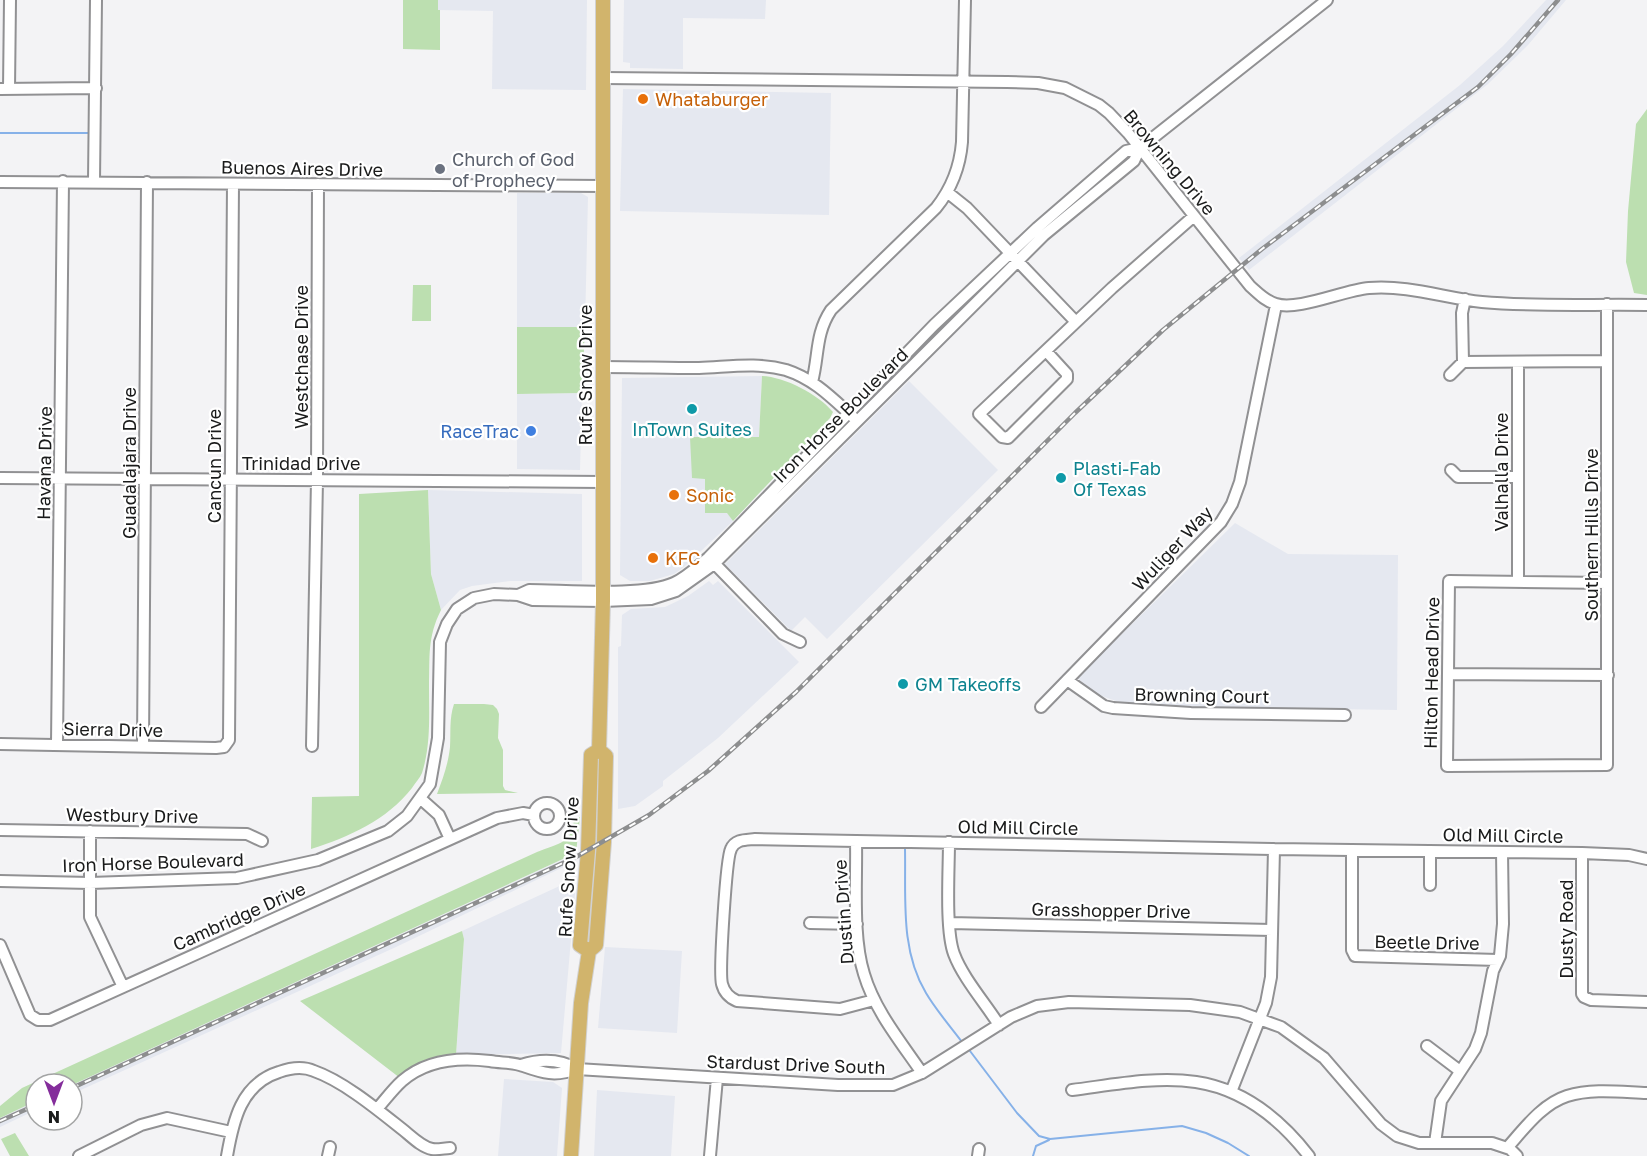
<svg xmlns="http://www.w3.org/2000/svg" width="1647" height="1156" font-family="'Golos Text',sans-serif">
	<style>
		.built { fill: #e5e8f0 }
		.green { fill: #bcdfb0 }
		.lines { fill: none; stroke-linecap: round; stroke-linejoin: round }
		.stream { stroke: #86b1e8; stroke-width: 2 }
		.minor-casing { stroke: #919193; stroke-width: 14 }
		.major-casing { stroke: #d1d1d1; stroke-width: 16 }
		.minor { stroke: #fff; stroke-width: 10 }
		.major { stroke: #d1b46c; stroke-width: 14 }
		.rail-casing { stroke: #8d8e8f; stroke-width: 4.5 }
		.rail { stroke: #fff; stroke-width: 2; stroke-dasharray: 7; stroke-linecap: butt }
		.food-dot { fill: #e8710a; stroke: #fff; stroke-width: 2 }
		.worship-dot { fill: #6b7280; stroke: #fff; stroke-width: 2 }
		.culture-dot { fill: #0f9aa8; stroke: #fff; stroke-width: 2 }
		.shop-dot { fill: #3f7fe0; stroke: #fff; stroke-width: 2 }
		.labels { text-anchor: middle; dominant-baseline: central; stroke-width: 4.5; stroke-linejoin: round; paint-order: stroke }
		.food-label { font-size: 18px; fill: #c56008; stroke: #fff; text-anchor: start }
		.worship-label { font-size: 18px; fill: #5b616d; stroke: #fff; text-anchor: start }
		.street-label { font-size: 18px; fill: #1a1b1b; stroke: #fff }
		.culture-label { font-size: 18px; fill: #0d838f; stroke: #fff; text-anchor: start }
		.shop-label { font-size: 18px; fill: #366cbe; stroke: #fff; text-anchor: end }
	</style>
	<rect width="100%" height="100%" fill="#f3f3f5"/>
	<path class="built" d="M438 0H587L586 90 492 89 493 11 438 10Z
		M624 0H766L765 19 683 18V69L630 68V63L623 62Z
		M1546 0H1566L1528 45 1488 84 1249 270 1239 258 1460 85 1503 46Z
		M623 89 831 93 829 215 620 211Z
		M517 193H581L588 197 585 327H517Z
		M762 376 759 438 705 479 733 521 684 567 674 574 650 581H630L620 575 622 378Z
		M909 381 998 470 827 639 805 617 791 631 725 564Z
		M582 393 580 470 517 469V394Z
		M428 490 582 494V581H510L472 586 460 590 441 610 431 574Z
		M1235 523 1288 554 1398 555 1397 710 1138 706 1119 702 1099 695 1077 678Z
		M709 581 713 585 718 581 799 662 718 738 663 781V786L635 806 618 809V647L621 646 622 615 631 609 665 607 688 596Z
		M573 855 576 861 396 947 72 1094V1085Z
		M566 883 569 884 575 894 561 1053 456 1055 464 939 462 931Z
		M605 947 682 951 677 1033 598 1028Z
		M504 1079 553 1082 562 1088 557 1156H498Z
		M597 1090 675 1096 671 1156H594Z
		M36 1101V1110L0 1127V1118Z"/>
	<path class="green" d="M403 0H438V10H440V50L403 49Z
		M1647 109V295L1634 293 1626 262 1628 211 1636 124Z
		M413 285H431V321H412Z
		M517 327H585L582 393 517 394Z
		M762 376C785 377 818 394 833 412L830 418 733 521 727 513H705V479L692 478 690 437H759Z
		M428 490 431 574 441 610C427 638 430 657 429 686 429 715 431 745 422 773 420 778 415 783 412 788 387 820 349 837 311 849L312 797 359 796V494Z
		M454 704H484L493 705 497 709 499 714 498 738 503 750V786L505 790 518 793 437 794C443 778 448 765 450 747 451 732 449 719 454 704Z
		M574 817H580L576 853 72 1085 36 1084V1101L0 1118V1106L22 1088 537 852C559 843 573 844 574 817Z
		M462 931 464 939 456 1055C435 1058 417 1064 400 1078L300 1001Z
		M15 1133 29 1156H10L1 1139Z"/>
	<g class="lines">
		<path class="stream" d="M0 133H88
			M905 849C906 898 900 950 926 993 936 1010 950 1026 962 1042
			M970 1051 1017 1113 1039 1136 1050 1139 1182 1126 1206 1133 1228 1143 1249 1156
			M1033 1156 1036 1146 1049 1140"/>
		<g class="minor-casing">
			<path id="minor" d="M603 78 1007 82 1038 83 1065 88 1099 105 1109 113 1128 133 1250 286C1258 293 1265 301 1276 304 1298 311 1344 290 1369 288 1410 285 1444 298 1482 302 1537 307 1592 304 1647 305
				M0 89 96 88
				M9 89 10 0
				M94 181 96 0
				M0 182 603 186
				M947 192 967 208 1076 322
				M1607 304V765L1447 766 1449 581 1607 583
				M1046 351 1067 374V379L1008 438 1002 437 979 414 1112 288 1194 216
				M1463 362 1607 361
				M1463 362 1462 313 1465 299
				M603 367C635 367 667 368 699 368 729 367 757 362 786 370 814 379 832 398 853 417
				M1450 375 1463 362
				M812 382C819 356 815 334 831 310L936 208C952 188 960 167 962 142L965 0
				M1451 470 1458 477H1517
				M0 478 603 482
				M711 560 783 634 800 642
				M1518 582V362
				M518 595 529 590C566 590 643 597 674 583 687 577 697 567 708 558L934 325 1037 228 1126 151 1140 148
				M1448 674 1608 675
				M1067 680 1104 706 1113 708 1191 713 1345 715
				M1041 707 1221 522 1232 504 1240 482 1276 305
				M0 744 216 748 224 747 229 740 233 184
				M57 744 63 181
				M143 745 147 182
				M312 746 317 480 318 184
				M421 799 439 815 450 839
				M534 816a13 13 0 1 1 26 0a13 13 0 1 1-26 0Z
				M0 830 247 834 262 841
				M90 831V917L123 987
				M856 841C857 881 852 936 864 974 875 1011 901 1042 922 1073
				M949 842C949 870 945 930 954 954 963 978 985 1003 999 1025
				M1352 850V950L1355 956 1498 960
				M1430 851V885
				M1582 853V994L1584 997 1591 1000 1647 1002
				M0 881 90 883 237 878 318 860 388 831 407 816 430 784 438 738 440 642 447 624 457 609 474 598 494 594 518 595 533 600 603 601 651 599 676 591 714 564 1044 235 1134 161 1140 148 1327 0
				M810 923 857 924
				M950 923 1272 930
				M0 945 30 1015 38 1020H50L497 818 523 813 534 815
				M874 1000 840 1009 737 1001C730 998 724 992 722 984 719 972 726 859 731 849 735 839 746 840 755 839L1274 849 1582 853 1629 855 1647 859
				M1427 1046 1460 1071
				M521 1065C540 1059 560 1059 577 1069
				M1072 1090C1112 1085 1156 1076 1196 1082 1243 1089 1281 1120 1309 1156
				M1231 1092 1266 1003 1271 977 1274 849
				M377 1109C385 1100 393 1089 402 1081 427 1059 459 1057 490 1061 501 1063 513 1062 523 1066 543 1073 555 1077 577 1069L838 1085H893L922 1073 1011 1017 1037 1006 1069 1002 1190 1005 1240 1012 1281 1027 1324 1058 1381 1124 1397 1136 1419 1143H1492L1510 1149 1517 1156
				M1435 1143 1441 1101 1475 1049 1481 1033 1493 971 1500 956 1503 924 1502 852
				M1507 1148C1524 1129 1542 1104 1567 1096 1592 1088 1621 1092 1647 1093
				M79 1156 141 1125 167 1118 231 1132
				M227 1156C233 1121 241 1084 279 1072 290 1068 303 1066 314 1071 343 1081 378 1110 402 1129 411 1136 421 1147 432 1149 438 1150 445 1148 450 1148
				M328 1156 330 1147
				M710 1156 717 1078
				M978 1156 979 1149"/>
		</g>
		<g class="major-casing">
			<path id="major" d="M599 750 603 601V0
				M589 951 580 945 588 851 591 755 599 750
				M571 1156 581 1003 589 951 596 945 604 842 606 756 599 750"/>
		</g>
		<use href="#minor" class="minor"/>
		<use href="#major" class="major"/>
		<g class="rail-casing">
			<path id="rail" d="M72 1088 576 857 649 815 708 771 796 692 1075 413 1163 330 1262 249 1478 87 1511 54 1558 0
				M0 1121 36 1105"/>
		</g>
		<use href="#rail" class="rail"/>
	</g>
	<g class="food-dot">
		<circle cx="643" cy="99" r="6"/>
		<circle cx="674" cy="495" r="6"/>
		<circle cx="653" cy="558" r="6"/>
	</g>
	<circle class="worship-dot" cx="440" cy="169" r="6"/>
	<g class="culture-dot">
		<circle cx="692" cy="409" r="6"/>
		<circle cx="1061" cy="478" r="6"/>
		<circle cx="903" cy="684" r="6"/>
	</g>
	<circle class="shop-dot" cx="531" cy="431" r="6"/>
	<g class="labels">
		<g class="food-label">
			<text x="655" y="99">Whataburger</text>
			<text x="686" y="495">Sonic</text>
			<text x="665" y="558">KFC</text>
		</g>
		<g class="worship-label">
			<text x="452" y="159">Church of God<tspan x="452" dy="21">of Prophecy</tspan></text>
		</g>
		<g class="street-label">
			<text transform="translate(1170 162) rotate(50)">Browning Drive</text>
			<text transform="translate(302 168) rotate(1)">Buenos Aires Drive</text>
			<text transform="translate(301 357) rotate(-90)">Westchase Drive</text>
			<text transform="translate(585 375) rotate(-90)">Rufe Snow Drive</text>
			<text transform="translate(840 415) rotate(-45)">Iron Horse Boulevard</text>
			<text transform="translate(44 463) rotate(-89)">Havana Drive</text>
			<text transform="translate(129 463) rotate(-90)">Guadalajara Drive</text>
			<text x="301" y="463">Trinidad Drive</text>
			<text transform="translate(214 466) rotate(-90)">Cancun Drive</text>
			<text transform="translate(1501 472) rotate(-90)">Valhalla Drive</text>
			<text transform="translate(1591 535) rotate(-90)">Southern Hills Drive</text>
			<text transform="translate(1172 548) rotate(-47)">Wuliger Way</text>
			<text transform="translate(1431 673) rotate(-89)">Hilton Head Drive</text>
			<text transform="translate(1202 695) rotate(1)">Browning Court</text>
			<text transform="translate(113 729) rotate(1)">Sierra Drive</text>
			<text transform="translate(132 815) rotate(1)">Westbury Drive</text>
			<text transform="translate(1018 827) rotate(1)">Old Mill Circle</text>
			<text transform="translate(1503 835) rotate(1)">Old Mill Circle</text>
			<text transform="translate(153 862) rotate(-2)">Iron Horse Boulevard</text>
			<text transform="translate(568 867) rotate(-87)">Rufe Snow Drive</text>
			<text transform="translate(1111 910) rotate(1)">Grasshopper Drive</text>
			<text transform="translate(843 912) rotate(-94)">Dustin Drive</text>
			<text transform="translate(239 916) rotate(-24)">Cambridge Drive</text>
			<text transform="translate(1566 929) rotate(-90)">Dusty Road</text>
			<text transform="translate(1427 942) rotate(1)">Beetle Drive</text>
			<text transform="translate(796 1064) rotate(2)">Stardust Drive South</text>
		</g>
		<g class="culture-label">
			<text x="692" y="429" text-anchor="middle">InTown Suites</text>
			<text x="1073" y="468">Plasti-Fab<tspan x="1073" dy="21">Of Texas</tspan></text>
			<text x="915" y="684">GM Takeoffs</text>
		</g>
		<g class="shop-label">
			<text x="519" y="431">RaceTrac</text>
		</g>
	</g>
	<g transform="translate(54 1102) rotate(180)"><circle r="28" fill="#ffffff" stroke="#a3a4a4" stroke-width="1.5"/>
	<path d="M0-4.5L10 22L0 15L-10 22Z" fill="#842d9b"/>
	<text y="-9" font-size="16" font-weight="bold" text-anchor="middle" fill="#1a1b1b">N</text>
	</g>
</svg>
